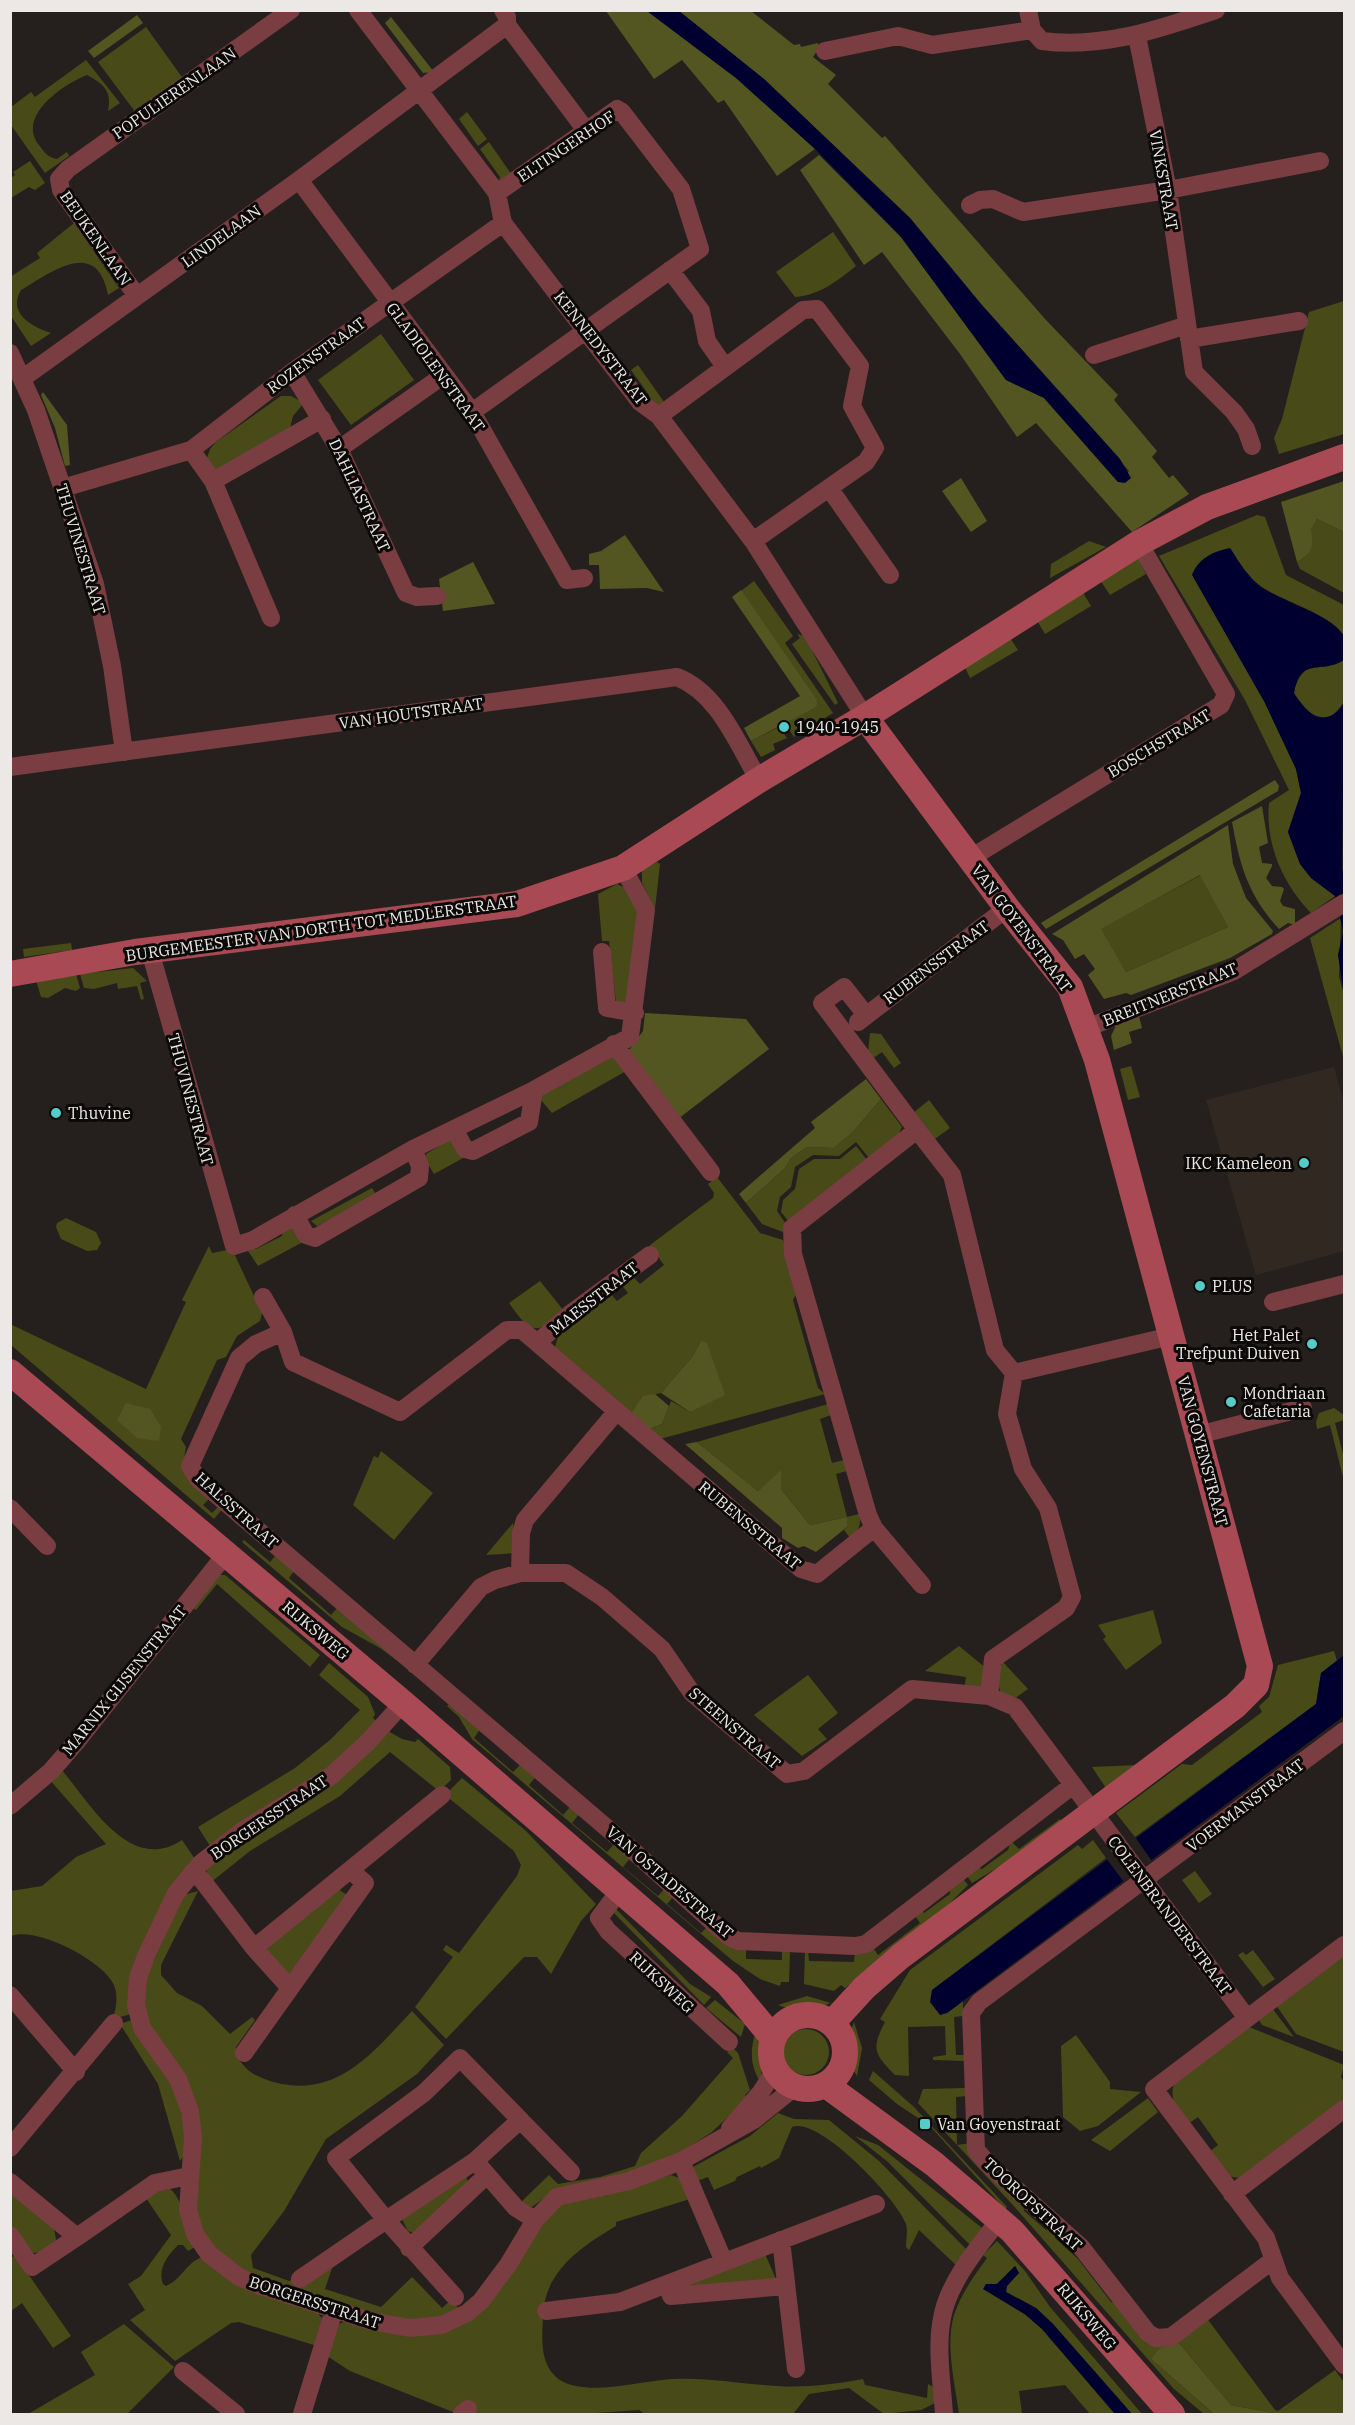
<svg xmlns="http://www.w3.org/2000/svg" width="1355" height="2425" font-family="'IBM Plex Serif',serif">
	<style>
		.built { fill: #322822 }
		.green { fill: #484b17 }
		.forest { fill: #535620; fill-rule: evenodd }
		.water { fill: #000030 }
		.pier { fill: #25201e }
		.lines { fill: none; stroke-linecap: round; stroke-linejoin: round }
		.street { stroke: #793d42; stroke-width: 18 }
		.secondary { stroke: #a94953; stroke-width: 26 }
		.poi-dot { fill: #54cdc8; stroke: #0c0a09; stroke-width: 2 }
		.labels { text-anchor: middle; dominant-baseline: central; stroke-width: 6; stroke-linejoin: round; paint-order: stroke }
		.street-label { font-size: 16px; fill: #ebe8e6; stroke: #0c0a09 }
		.poi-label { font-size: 16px; fill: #ebe8e6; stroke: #0c0a09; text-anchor: start }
	</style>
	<rect width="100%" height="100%" fill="#25201e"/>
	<path class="built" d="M1334 1067 1344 1103V1251L1256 1275 1206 1100Z"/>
	<path class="green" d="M146 27 184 80 136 113 98 62Z
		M86 60 120 103 108 111C112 91 104 84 87 75 63 84 16 117 39 145 45 153 47 157 57 159L67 152 69 156 45 173 11 125V107L31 92 35 97Z
		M467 112 487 139 478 146 459 119Z
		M489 142 512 175 498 184 500 177 480 149Z
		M30 161 45 183 35 190 29 187 11 198V178L15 175 13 172Z
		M74 223 119 288 108 295C97 237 53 271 21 290 7 313 32 327 51 333L31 346 11 316 10 277 40 258 37 253Z
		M833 232 856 266C837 281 820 295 795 297L776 272Z
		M1344 301V434L1279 454 1274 438 1282 419 1309 312Z
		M381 334 414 380 351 425 318 380Z
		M638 365 664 402 656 408 648 402 649 395 631 370Z
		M281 396H291L304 403 293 416 290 428 227 470H214L207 458 210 449 216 442Z
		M1257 515 1265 517 1286 575 1344 605V636C1332 615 1285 602 1263 588 1249 579 1239 562 1230 548L1265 703 1296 769 1301 793 1288 832 1300 864 1311 878 1335 896 1311 913C1283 884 1265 844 1269 803L1289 790 1245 700 1159 556Z
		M1317 519 1344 532V593L1300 569 1297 562C1313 552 1315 547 1310 529Z
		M1089 541 1106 547 1050 578 1051 564Z
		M1138 558 1146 574 1110 595 1100 580Z
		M754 581 793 636 785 643 833 713 794 737 785 723 813 709 816 698 741 591Z
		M1082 591 1091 606 1045 634 1036 619Z
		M797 634 805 636 838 703 835 705 792 644 800 638Z
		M1008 635 1018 650 970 678 963 663Z
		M1344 660C1344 672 1348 692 1344 703 1338 720 1316 721 1304 709 1300 705 1297 698 1294 693 1302 655 1320 675 1344 660Z
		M779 727 787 738 773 744 775 750 761 757 751 741Z
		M657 862 660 864 655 909 642 883V870Z
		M1201 875 1228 927 1126 972 1100 929Z
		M617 884 630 890 641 911 630 1003 616 1002 609 941H602L598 894Z
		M1341 918 1339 977 1344 995V1060L1310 938Z
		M71 943 72 950 24 957 23 949Z
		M133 968 147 981 140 983 144 999 141 1000 137 986 118 989 117 983 94 989 84 988 80 974Z
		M76 974 80 988 76 991 65 988 48 998 41 997 36 980Z
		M870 1033 881 1034 901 1063 894 1068 882 1052 872 1059 868 1052Z
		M610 1056 617 1058 626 1071 552 1113 540 1099V1094Z
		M1131 1066 1140 1097 1128 1100 1120 1069Z
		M881 1099 902 1127 898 1135 869 1158 856 1142 839 1156 813 1155 795 1167 791 1187 780 1197 777 1211 786 1224 783 1232 762 1224 746 1203 785 1168 791 1158 807 1147 834 1148 853 1132Z
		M929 1100 950 1128 932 1141 912 1114Z
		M451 1139 465 1157 434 1174 425 1159 426 1154Z
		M856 1146 868 1161 789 1222 781 1212 783 1200 795 1189 799 1169 814 1159H840Z
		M717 1177 760 1233 783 1240 797 1292 793 1300 818 1388 825 1394 660 1439 649 1429 662 1424 671 1401 690 1412 701 1341 692 1357 661 1393 643 1397 631 1413 555 1347 559 1333 609 1292 617 1301 628 1293 621 1284 632 1276 640 1284 664 1265 650 1245 713 1198 714 1193 708 1184Z
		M372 1188 377 1196 317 1226 311 1221Z
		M66 1218 96 1232 101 1243 97 1250 87 1251 61 1239 56 1227 57 1223Z
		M293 1224 303 1242 258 1266 246 1248 256 1249 282 1236 283 1230Z
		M209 1246 212 1253 232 1249 262 1313 260 1321 237 1336 226 1357 217 1360 181 1439 186 1447C180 1471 194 1481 211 1497L203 1505 212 1513 220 1505 223 1508 214 1519 11 1345 10 1324 146 1389 186 1302 182 1300Z
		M540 1281 564 1311C536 1336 531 1334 509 1303Z
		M828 1404 831 1415 820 1419 832 1463 844 1460 847 1471 836 1474 847 1517 859 1514C862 1525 858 1531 851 1539L844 1530 847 1527V1517L810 1525 781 1489V1471L758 1491 697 1442Z
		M1334 1408 1344 1415V1420L1335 1423 1344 1458V1481L1330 1425 1317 1429 1316 1422 1319 1413Z
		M381 1451 433 1493 394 1540 353 1505 374 1456 378 1458Z
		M513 1523 516 1553 486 1555Z
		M244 1540 270 1562 277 1554 297 1567 289 1578 331 1615 338 1607 407 1668 380 1648 342 1627 242 1542Z
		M219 1575H225L320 1655 310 1667 217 1584 196 1610 191 1607Z
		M1153 1610 1162 1643 1126 1670 1103 1639 1106 1637 1098 1625Z
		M959 1646 987 1669 985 1685 977 1691 964 1690 966 1677 925 1671Z
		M1334 1651 1337 1661 1321 1673 1316 1704 1135 1837 1116 1813 1182 1764 1192 1765 1262 1712 1259 1706 1269 1697 1278 1665Z
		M1003 1662 1028 1689 1014 1699 1001 1694C998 1684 995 1670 1003 1662Z
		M329 1663 368 1697 375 1714 373 1718 378 1722 331 1767 210 1846 198 1827 295 1768 330 1740 360 1710 319 1675Z
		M808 1675 838 1713 818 1729 827 1739 802 1756 754 1715Z
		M450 1703 480 1729 474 1738 513 1772 523 1762 538 1774 529 1785 563 1815 570 1807 579 1814 572 1823 607 1852 616 1842 632 1856 623 1867 658 1896 665 1888 674 1896 667 1904 701 1933 708 1926 746 1946V1959L782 1960V1949L786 1948 790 1953 789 1982H781L780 1986 760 1979 733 1961 472 1739 459 1717 447 1706Z
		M388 1731 402 1739 415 1742 418 1739 450 1767 451 1780 439 1791 390 1752 340 1796 250 1851 210 1883 206 1874 207 1869Z
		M1137 1765 1106 1788 1092 1767Z
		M61 1769C90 1803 130 1875 182 1840L195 1859 131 2014 113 2019C116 2008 119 1995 113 1983 101 1960 36 1926 11 1936V1891L42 1886 76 1857 106 1844 49 1779Z
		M462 1778 526 1831 596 1904 581 1921 551 1974 537 1957H524L446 2039 415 2007 453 1957 443 1950 446 1945 459 1953 517 1876 521 1865 514 1851 445 1795Z
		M1060 1819 1064 1823 1022 1853 972 1883 965 1873 973 1866 982 1869 1008 1850 1011 1841 1019 1849Z
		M1093 1840 1106 1858 932 1990 947 2013 963 2001V2016L954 2017 956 2055H968L965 2061 933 2060V2057L946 2055 945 2026 908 2027 909 2076 895 2075C874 2054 871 2049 885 2022L880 2019 910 1970 1078 1845 1082 1849Z
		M1195 1871 1212 1894 1199 1903 1182 1880Z
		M960 1875 968 1885 932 1921 845 1988 841 1985 834 1991 804 1984 805 1950H808L809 1961 854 1962 855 1950 872 1946 878 1955 920 1923 914 1914 921 1909 924 1913 950 1894 951 1882Z
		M338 1889 347 1895 290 1974H287L265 1950Z
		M198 1891 161 1965V1975L177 1993 202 2006 230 2034 252 2017 255 2020 236 2047V2057C240 2060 242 2064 245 2067 253 2076 270 2082 282 2084 341 2095 375 2050 412 2011L444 2045 417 2074 326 2139 284 2211 251 2255 253 2268 289 2281 334 2262 325 2289 381 2307 412 2277 442 2308 450 2301 460 2309 437 2319 397 2320 247 2274 212 2249 196 2218 201 2136 146 2019 142 1986 184 1895Z
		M614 1907 690 1984 711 1997 704 2005 611 1910Z
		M1253 1950 1275 1979 1263 1987 1238 1955 1243 1952 1246 1955Z
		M1344 1954V2052L1296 2034 1276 2005Z
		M807 1996 831 2003C815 2009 794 2012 778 2005Z
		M715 2000 745 2024 741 2037 706 2008Z
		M1272 2008 1294 2037 1262 2025 1259 2020Z
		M132 2020 165 2071 180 2101 186 2152 180 2161 158 2084 120 2024Z
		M854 2022 862 2048 857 2076C847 2061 847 2039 854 2022Z
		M1249 2027 1344 2065 1341 2077 1344 2082V2103L1239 2178 1228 2176 1209 2152 1218 2145 1198 2117 1188 2124C1178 2110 1169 2101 1174 2083Z
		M757 2028 763 2041 761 2083C749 2065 750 2047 757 2028Z
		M783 2052a23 23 0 1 1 46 0a23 23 0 1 1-46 0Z
		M1076 2035 1110 2082V2089L1141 2092 1098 2126 1080 2131 1063 2117 1061 2046Z
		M732 2047 738 2053 750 2090 745 2095 748 2098 712 2132 679 2153 631 2172 548 2195 532 2207 519 2204 549 2175 558 2184 600 2177 635 2166 641 2153 682 2116 733 2058 727 2052Z
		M873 2071 914 2107 1007 2207 1005 2209 930 2126 897 2104 869 2080Z
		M966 2088 968 2096 956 2097 957 2145 971 2143 1023 2202 1024 2211 1046 2230H1055V2238L1078 2259 1111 2302 1118 2303 1143 2336 1206 2317 1275 2410 1278 2411 1335 2370 1344 2382V2414H1279L1231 2405 1179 2343 1151 2359 1214 2414H1204L1174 2389 1012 2204 918 2103 923 2089Z
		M1148 2098 1158 2112 1110 2151 1091 2140Z
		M778 2113 794 2119 829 2120 879 2161 967 2250 957 2266 919 2230 909 2250 906 2247C906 2240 908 2231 906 2224 897 2199 819 2116 792 2127L779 2158 761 2168 760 2166 737 2177 735 2181 714 2190 708 2177 697 2181 693 2167 750 2136Z
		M855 2136 878 2145 982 2228 972 2247 888 2162Z
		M671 2175 679 2178 690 2199 616 2222V2226C581 2247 544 2271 543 2317 542 2338 539 2366 560 2380 587 2397 641 2381 672 2379 707 2377 742 2384 777 2386 805 2388 836 2384 863 2379L865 2385 927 2398 928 2384 937 2389 935 2403 921 2410 884 2414 849 2388 809 2394 793 2414H645L639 2410 583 2414H458L350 2371 327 2356 339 2324 346 2321 449 2329 559 2205Z
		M466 2176 468 2182 414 2233 408 2231 402 2219Z
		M170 2189C182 2197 189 2233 195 2247L188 2251 183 2245H178C168 2255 157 2269 163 2284L166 2286C182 2279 186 2263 202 2257L230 2281 317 2312 323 2320 317 2346 239 2322 231 2323 175 2361 130 2320 145 2310 128 2284 141 2276 171 2235 146 2198 159 2190Z
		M10 2191 54 2228 56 2240C51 2247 42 2253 32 2253L11 2229Z
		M997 2241 1025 2271 1050 2307 1142 2414H1132L1053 2324 1036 2308 1006 2292 1007 2286 1019 2273 1015 2266 997 2284H989L1042 2329 1115 2414H1090L1065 2385 1019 2391 1022 2414H959C955 2384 945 2345 954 2315 961 2294 974 2276 987 2258L983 2255Z
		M765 2254 776 2279 688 2288V2283Z
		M15 2255 71 2336 53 2348 22 2303 11 2311V2258Z
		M124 2324 174 2367 127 2414H28L95 2375 81 2352Z"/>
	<path class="forest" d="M606 11H647L736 78 815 149 777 176 724 100 718 103 682 60 654 79Z
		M679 11H751L794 45 800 44 801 47 818 43 819 48 813 57 836 75 828 84 882 138 885 136 1046 320 1118 395 1114 400 1157 451 1152 457 1169 478 1173 475 1189 494 1132 532 1036 423 1017 437 960 354 882 252 864 265 800 170 819 155 901 237 1006 380 1044 398 1118 482 1129 471 981 304 910 218 764 79Z
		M137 15 143 23 94 58 88 51Z
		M391 17 434 72 423 73 385 23Z
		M43 392 67 425 70 465 65 466 55 428 41 395Z
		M961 478 987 521 971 532 942 491Z
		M1344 481V532L1317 519 1311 529C1314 547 1314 552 1297 562L1281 502Z
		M625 535 664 592 647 588 600 589 599 565H589V554L601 551Z
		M473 562 495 604 443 611 439 579Z
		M741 590 816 698 817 705 813 709 751 741 744 728 800 696 732 597Z
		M1275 780 1279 786 1278 791 1046 929 1041 923Z
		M1262 806 1268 843 1259 847 1262 863 1272 864V866L1266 878 1272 886 1282 887 1284 889 1280 901 1283 906 1295 909V925L1288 923 1279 929C1248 895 1240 866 1232 822Z
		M1228 825 1233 864 1246 898 1273 931 1272 934 1230 958 1131 995 1126 993 1104 999 1088 975 1095 969 1084 954 1075 959 1063 940 1052 934ZM1200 875 1228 927 1126 972 1101 929Z
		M645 1013 746 1019 769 1049 678 1119 626 1054 643 1031Z
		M1138 1013 1142 1028 1129 1032 1132 1043 1114 1050 1111 1036 1118 1021Z
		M866 1079 881 1099 853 1132 834 1148 807 1147 791 1158 785 1168 746 1203 739 1194 815 1128 811 1122Z
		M701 1341 707 1343 725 1395 690 1412 661 1393 692 1357Z
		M655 1394 669 1406 662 1424 649 1429 631 1413 643 1396Z
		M126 1403 150 1409 161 1427 159 1441 137 1438 117 1420Z
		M697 1442 758 1491 781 1470V1489L810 1525 847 1517V1527L816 1552 804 1546 798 1548 782 1538V1528L685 1444Z
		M1179 2343 1231 2405 1279 2414H1214L1151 2359 1161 2347Z"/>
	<path class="water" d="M647 11H679L764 79 910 218 981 304 1120 459 1131 478 1125 483 1118 482 1044 398 1006 380 901 237 815 149 736 78Z
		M1230 548C1239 562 1249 579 1263 588 1284 602 1332 615 1344 636V660C1320 675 1302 655 1294 693 1308 715 1326 731 1344 702L1342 868 1344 878V995L1338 955 1343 931 1335 896 1311 878 1300 864 1288 832 1301 793 1296 769 1265 703 1192 575C1199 558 1212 552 1230 548Z
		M1344 1655V1716L947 2013 940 2015 930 2002 932 1990 1316 1704 1321 1673Z
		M1015 2266 1019 2273 1007 2286 1006 2292 1036 2308 1053 2324 1132 2414H1115L1042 2329 1026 2315 983 2289 986 2284H997Z"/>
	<path class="pier" d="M1135 1837 1152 1861 1124 1882 1106 1858Z"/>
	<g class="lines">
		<path class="street" d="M358 10 497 193 503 223 640 402 659 416 753 541 865 717
			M1028 10 1032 30 1042 41C1103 49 1159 29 1216 10
			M507 25 582 125
			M1137 36 1168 190 1194 372 1234 412 1246 429 1252 446
			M825 51 898 36 932 45 1032 30
			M299 180 472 412 567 580 584 578
			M970 205 980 200 993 199 1023 212 1168 190 1320 161
			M670 270 701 311 707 341 725 367
			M137 296 61 190 59 179 68 169 291 10
			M1189 339 1299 321
			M10 353 36 410 95 584 112 666 124 752
			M1094 355 1187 325
			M292 372 339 449 406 593 417 597 437 596
			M23 378 299 180 507 25V17L503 10
			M472 412 700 249 681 189 622 112 617 109 497 193
			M659 416 803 310 817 309 860 366 852 406 875 448 866 462 753 541
			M322 419 213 481 191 450 292 372 503 223
			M339 449 444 375
			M213 481 271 618
			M63 488 191 450
			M829 488 890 575
			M10 767 677 677C718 693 737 743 759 780
			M969 859 1221 705 1226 694 1139 543
			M150 951 234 1246 253 1240 413 1149 534 1090 630 1037 646 910 623 868
			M602 952 607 1008 635 1013
			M858 1022 1007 908
			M1086 1028 1234 971 1344 903
			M614 1044 711 1172
			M454 1129 465 1149 473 1151 529 1122 534 1090
			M917 1130 952 1175 995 1350 1014 1373 1007 1414 1023 1469 1048 1508 1072 1597 1066 1608 993 1659 989 1696
			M295 1215 306 1235 315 1238 419 1178 420 1166 413 1149
			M263 1297 283 1332 293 1362 400 1412 507 1330H522L801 1569 817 1574 874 1528 868 1515 793 1254 792 1228 917 1130 822 1003 844 987 866 1015
			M1273 1302 1344 1284
			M283 1332 256 1344 239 1358 190 1466 198 1479 621 1840 728 1936 738 1941 855 1946 866 1944 1073 1785
			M538 1342 570 1314 650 1255
			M1014 1373 1171 1336
			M1198 1435 1303 1408
			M10 1508 47 1546
			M874 1528 922 1585
			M520 1573 521 1533 525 1520 617 1411
			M415 1665 481 1587 495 1580 520 1573H566L602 1597 662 1649 692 1693 787 1774 804 1771 912 1689 989 1696 1015 1707 1247 2018
			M403 1703 368 1742 331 1776 242 1831 201 1863 176 1893 146 1956 138 1978 136 2005 142 2028 178 2079 190 2111 193 2138 188 2210 195 2234 209 2254 239 2277 258 2285 370 2321 410 2328 442 2325 467 2313 481 2301 508 2265 535 2220 557 2197 629 2181 681 2161 754 2120 795 2087
			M10 1806 51 1771 78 1740 217 1565 228 1555
			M192 1873 202 1880 254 1948 290 1988
			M620 1890 599 1918 608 1931 729 2042
			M1344 1945 1154 2089 1266 2238 1280 2278 1344 2365
			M254 1948 350 1870
			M10 1995 76 2072
			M244 2053 365 1883 350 1870 442 1795
			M519 2121 475 2161 516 2208 535 2220
			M730 2128 761 2092 775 2070
			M10 2148 114 2023
			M681 2161 724 2262
			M10 2182 77 2237 155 2183 189 2176
			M1232 2194 1344 2109
			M10 2235 32 2267 77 2237
			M781 2240 796 2369
			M409 2248 487 2175
			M1273 2260 1171 2337 1156 2338 1148 2333 1081 2247 989 2165 976 2150 971 2013 979 2002 1344 1731
			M300 2279 386 2220 336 2158 424 2093 460 2058 571 2172
			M668 2285 671 2296 786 2286
			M455 2297 386 2220 475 2161
			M546 2311 620 2302 876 2204
			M183 2371 236 2414
			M302 2414 334 2310
			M462 2414 468 2409
			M944 2414C942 2384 936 2348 942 2318 948 2283 978 2247 1000 2219"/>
		<path class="secondary" d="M10 974 135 952 517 904 623 868 759 780 865 717 1139 543 1207 507 1344 457
			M10 1372 403 1703 728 1984 773 2038
			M771 2052a37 37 0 1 1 74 0a37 37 0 1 1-74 0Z
			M832 2023 864 1988 901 1956 1235 1706 1256 1685 1260 1666 1097 1060 1070 987 1007 908 865 717
			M826 2085 934 2164 1012 2231 1172 2414"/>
	</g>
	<g class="poi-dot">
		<circle cx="784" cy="727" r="6"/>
		<circle cx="56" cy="1113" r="6"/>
		<circle cx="1304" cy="1163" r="6"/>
		<circle cx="1200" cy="1286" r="6"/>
		<circle cx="1312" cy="1344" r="6"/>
		<circle cx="1231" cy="1402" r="6"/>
		<rect x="919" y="2118" width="12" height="12" rx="3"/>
	</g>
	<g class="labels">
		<g class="street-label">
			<text transform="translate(174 93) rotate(-35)">POPULIERENLAAN</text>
			<text transform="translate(566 146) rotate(-34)">ELTINGERHOF</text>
			<text transform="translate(1164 180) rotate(80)">VINKSTRAAT</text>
			<text transform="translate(221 236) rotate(-36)">LINDELAAN</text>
			<text transform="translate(96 238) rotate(55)">BEUKENLAAN</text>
			<text transform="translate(601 348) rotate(52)">KENNEDYSTRAAT</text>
			<text transform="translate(316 355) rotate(-36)">ROZENSTRAAT</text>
			<text transform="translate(436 367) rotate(54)">GLADIOLENSTRAAT</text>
			<text transform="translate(360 495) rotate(65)">DAHLIASTRAAT</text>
			<text transform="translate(81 549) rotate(73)">THUVINESTRAAT</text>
			<text transform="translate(411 713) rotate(-8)">VAN HOUTSTRAAT</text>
			<text transform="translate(1159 743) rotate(-31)">BOSCHSTRAAT</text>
			<text transform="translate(321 928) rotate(-8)">BURGEMEESTER VAN DORTH TOT MEDLERSTRAAT</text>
			<text transform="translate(1022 928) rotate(53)">VAN GOYENSTRAAT</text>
			<text transform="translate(936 962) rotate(-37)">RUBENSSTRAAT</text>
			<text transform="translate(1170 994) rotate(-22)">BREITNERSTRAAT</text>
			<text transform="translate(191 1099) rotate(75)">THUVINESTRAAT</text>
			<text transform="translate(594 1298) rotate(-38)">MAESSTRAAT</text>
			<text transform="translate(1203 1451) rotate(75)">VAN GOYENSTRAAT</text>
			<text transform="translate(237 1510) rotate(42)">HALSSTRAAT</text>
			<text transform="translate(750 1525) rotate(40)">RUBENSSTRAAT</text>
			<text transform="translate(316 1630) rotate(40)">RIJKSWEG</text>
			<text transform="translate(124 1680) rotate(-51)">MARNIX GIJSENSTRAAT</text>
			<text transform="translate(735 1728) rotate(41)">STEENSTRAAT</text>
			<text transform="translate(1245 1805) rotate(-37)">VOERMANSTRAAT</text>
			<text transform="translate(269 1817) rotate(-34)">BORGERSSTRAAT</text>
			<text transform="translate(670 1882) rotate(41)">VAN OSTADESTRAAT</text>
			<text transform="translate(1170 1915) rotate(53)">COLENBRANDERSTRAAT</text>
			<text transform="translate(662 1982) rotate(43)">RIJKSWEG</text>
			<text transform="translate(1033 2204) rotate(43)">TOOROPSTRAAT</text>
			<text transform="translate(315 2302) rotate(18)">BORGERSSTRAAT</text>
			<text transform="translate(1087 2316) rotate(50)">RIJKSWEG</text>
		</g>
		<g class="poi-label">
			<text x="796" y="727">1940-1945</text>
			<text x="68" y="1113">Thuvine</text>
			<text x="1292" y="1163" text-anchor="end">IKC Kameleon</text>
			<text x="1212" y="1286">PLUS</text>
			<text x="1300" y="1335" text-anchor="end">Het Palet<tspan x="1300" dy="18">Trefpunt Duiven</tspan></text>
			<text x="1243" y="1393">Mondriaan<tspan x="1243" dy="18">Cafetaria</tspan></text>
			<text x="937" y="2124">Van Goyenstraat</text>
		</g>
	</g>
	<rect width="1355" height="2425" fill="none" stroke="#ebe8e6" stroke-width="24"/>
</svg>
